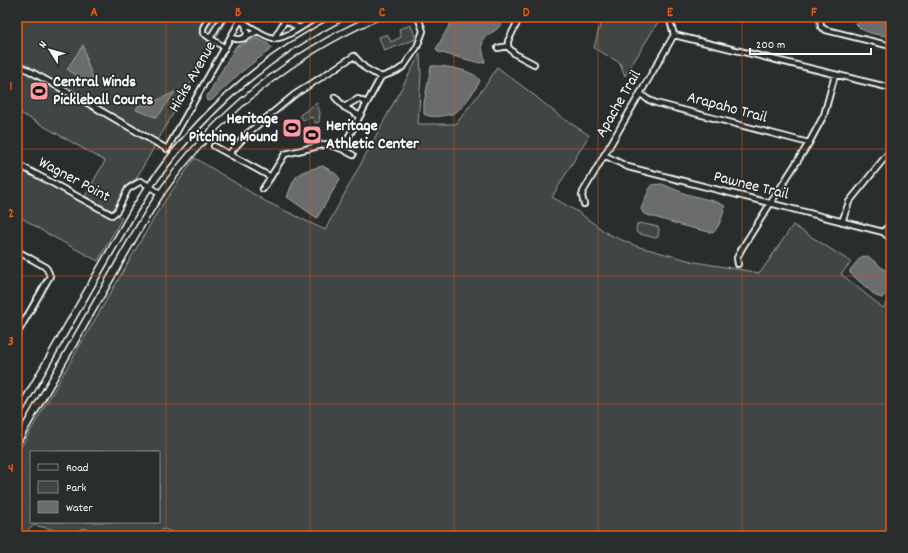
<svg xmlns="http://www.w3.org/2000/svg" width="908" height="553" font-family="Dekko,sans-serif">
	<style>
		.green { fill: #414445; stroke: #a0a2a2; fill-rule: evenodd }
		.water { fill: #6a6c6d; stroke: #a6a7a7 }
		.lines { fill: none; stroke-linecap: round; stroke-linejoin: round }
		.minor-casing { stroke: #fff; stroke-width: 8 }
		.major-casing { stroke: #fff; stroke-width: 9 }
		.minor { stroke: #2a2d2e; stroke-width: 4.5 }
		.major { stroke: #2a2d2e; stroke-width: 6 }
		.grid { fill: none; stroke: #e8590c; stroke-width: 1; stroke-opacity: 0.55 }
		.labels { text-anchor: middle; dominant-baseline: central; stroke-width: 3.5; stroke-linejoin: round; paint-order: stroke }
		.street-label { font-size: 16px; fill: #fff; stroke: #2a2d2e }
		.poi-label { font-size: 16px; font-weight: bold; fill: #fff; stroke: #2a2d2e; text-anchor: start }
		.neatline { fill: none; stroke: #e8590c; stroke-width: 1.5 }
		.grid-label { font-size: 13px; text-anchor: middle; font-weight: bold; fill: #e8590c }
	</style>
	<rect width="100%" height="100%" fill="#2a2d2e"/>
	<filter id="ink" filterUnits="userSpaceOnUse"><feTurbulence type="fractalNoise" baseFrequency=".025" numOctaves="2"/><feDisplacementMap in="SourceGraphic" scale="8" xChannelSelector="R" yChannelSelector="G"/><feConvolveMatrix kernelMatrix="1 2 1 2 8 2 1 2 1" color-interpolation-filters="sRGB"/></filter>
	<g filter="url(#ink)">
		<path class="green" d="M17 17H228L136 179 128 184 113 211 85 196 105 161 17 111Z
			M602 17H661L625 76 620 63 594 48Z
			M411 25 415 37 414 40 384 51 379 37 387 34 391 42 401 37 399 29Z
			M420 54 421 74 418 124H456L488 82 497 67 530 92 561 117 589 135 552 197 578 212 608 234 636 246 695 262 760 273 793 225 851 262 841 274 883 308 891 298V536H182L164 529 152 536H99L85 528 70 534 34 525 25 533 17 528V454L158 211 194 159 195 158 265 201 325 230ZM31 452H159V522H31Z
			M317 103 320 113 319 122 315 123 312 117 303 120 300 115Z
			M17 166 99 211 110 216 116 215 122 218 98 261 46 233 17 215Z
			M640 223 658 227 659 229 658 237 655 238 637 233 636 231 637 224Z"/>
		<path class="water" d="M454 17H505C503 21 501 25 498 28 491 35 483 34 482 46 482 51 485 56 485 62L480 63 438 52 436 49Z
			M854 17H891V37C878 34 856 34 854 17Z
			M255 38C260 39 270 44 272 48L271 49 240 73 212 100 207 101 206 98 236 46 243 44Z
			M83 45 88 65 94 81 93 83 91 84 71 72 67 69Z
			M431 66C442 65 476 70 480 81 474 91 463 110 452 114 449 115 445 115 442 116 436 117 430 117 424 114V103Z
			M175 92 159 115 155 117 136 110 138 106 149 104Z
			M323 166 336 174 340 179 317 218 287 197C297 171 296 173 323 166Z
			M662 184 686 194 717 202 725 206C723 215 720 226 713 233L684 226 644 214 641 209 651 185Z
			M865 256 869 257 891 275V288L882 298 876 296 850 273V270L861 257Z"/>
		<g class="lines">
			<g class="minor-casing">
				<path id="minor" d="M209 17 203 28V33L225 48
					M279 17 285 21
					M303 17 310 21
					M520 17 508 41V47L515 54 534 64
					M820 17 821 27 826 30 891 46
					M285 20 299 28
					M240 21C251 26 261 35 273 38 283 41 307 23 317 17
					M674 35 891 88
					M231 37C241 43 248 35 258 31
					M210 38 223 17
					M245 38 247 33 245 23
					M274 39 287 17
					M498 48 508 46
					M17 64 91 105 167 149 242 17
					M640 93 647 99 656 103 809 143
					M335 97 344 107 360 116
					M344 107 358 99 367 103
					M214 146 271 177
					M342 149 381 77 397 71 404 66 417 47 423 31 418 17
					M229 154 248 133 294 95 354 56 365 68 381 77
					M604 155 628 167 883 232 891 239
					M17 164 110 214 112 215 117 211 128 189 141 181 161 194
					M263 189 285 154 327 144 342 149 353 155
					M584 204 582 196 583 192 674 35 669 17
					M842 222 849 202 891 150
					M883 232 891 223
					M17 251 44 266 47 269 50 276 17 334
					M738 264 737 258 742 248 809 143 824 115 835 75"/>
			</g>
			<g class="major-casing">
				<path id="major" d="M17 415 134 210C185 128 256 60 342 17
					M17 442C44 395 71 347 98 300 119 264 138 227 161 193 215 116 289 55 376 17"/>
			</g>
			<use href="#minor" class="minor"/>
			<use href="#major" class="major"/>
		</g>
	</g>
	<path class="grid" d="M166 17V536M310 17V536M454 17V536M598 17V536M742 17V536M17 149H891M17 276H891M17 404H891"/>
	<defs>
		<g id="stadium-square" transform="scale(1)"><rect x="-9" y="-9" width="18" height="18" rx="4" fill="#ff9aa2" stroke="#2a2d2e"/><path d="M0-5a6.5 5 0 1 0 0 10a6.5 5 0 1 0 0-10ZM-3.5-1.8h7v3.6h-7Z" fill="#111"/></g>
	</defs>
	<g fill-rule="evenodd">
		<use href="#stadium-square" x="39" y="91"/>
		<use href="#stadium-square" x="292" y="128"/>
		<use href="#stadium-square" x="312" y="135"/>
	</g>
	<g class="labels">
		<g class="street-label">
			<text transform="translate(193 77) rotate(-60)">Hicks Avenue</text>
			<text transform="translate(619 104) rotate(-60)">Apache Trail</text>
			<text transform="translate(727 108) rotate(15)">Arapaho Trail</text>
			<text transform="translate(74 180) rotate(28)">Wagner Point</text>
			<text transform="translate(751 186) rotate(14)">Pawnee Trail</text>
		</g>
		<g class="poi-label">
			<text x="53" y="82">Central Winds<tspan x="53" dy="18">Pickleball Courts</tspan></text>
			<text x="278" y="119" text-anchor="end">Heritage<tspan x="278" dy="18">Pitching Mound</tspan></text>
			<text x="326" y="126">Heritage<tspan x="326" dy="18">Athletic Center</tspan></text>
		</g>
	</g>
	<rect width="908" height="553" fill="none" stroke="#2a2d2e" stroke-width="44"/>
	<rect x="30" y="451" width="130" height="72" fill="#2a2d2e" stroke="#7f8182"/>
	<rect x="38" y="464" width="20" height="6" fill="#2a2d2e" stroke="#7f8182"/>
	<text x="66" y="471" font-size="12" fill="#ffffff">Road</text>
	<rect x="38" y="481" width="20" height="12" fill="#414445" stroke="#7f8182"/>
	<text x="66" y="491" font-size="12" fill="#ffffff">Park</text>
	<rect x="38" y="501" width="20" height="12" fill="#6a6c6d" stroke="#7f8182"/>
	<text x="66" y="511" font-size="12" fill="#ffffff">Water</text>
	<g transform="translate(50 50) rotate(307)" stroke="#2a2d2e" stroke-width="3" paint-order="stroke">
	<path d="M0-3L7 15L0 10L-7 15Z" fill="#ffffff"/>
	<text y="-6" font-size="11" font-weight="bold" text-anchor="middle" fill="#ffffff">N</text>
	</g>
	<path d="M750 48v6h121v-6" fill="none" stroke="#ffffff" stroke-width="2"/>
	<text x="756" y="48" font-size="12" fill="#ffffff" stroke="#2a2d2e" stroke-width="3" paint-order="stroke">200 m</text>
	<rect x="22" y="22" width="864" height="509" class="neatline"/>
	<g class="grid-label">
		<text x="94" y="16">A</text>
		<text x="238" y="16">B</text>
		<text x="382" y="16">C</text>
		<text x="526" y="16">D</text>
		<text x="670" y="16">E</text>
		<text x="814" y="16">F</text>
		<text x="11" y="90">1</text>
		<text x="11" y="217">2</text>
		<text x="11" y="345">3</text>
		<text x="11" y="472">4</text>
	</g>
</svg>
